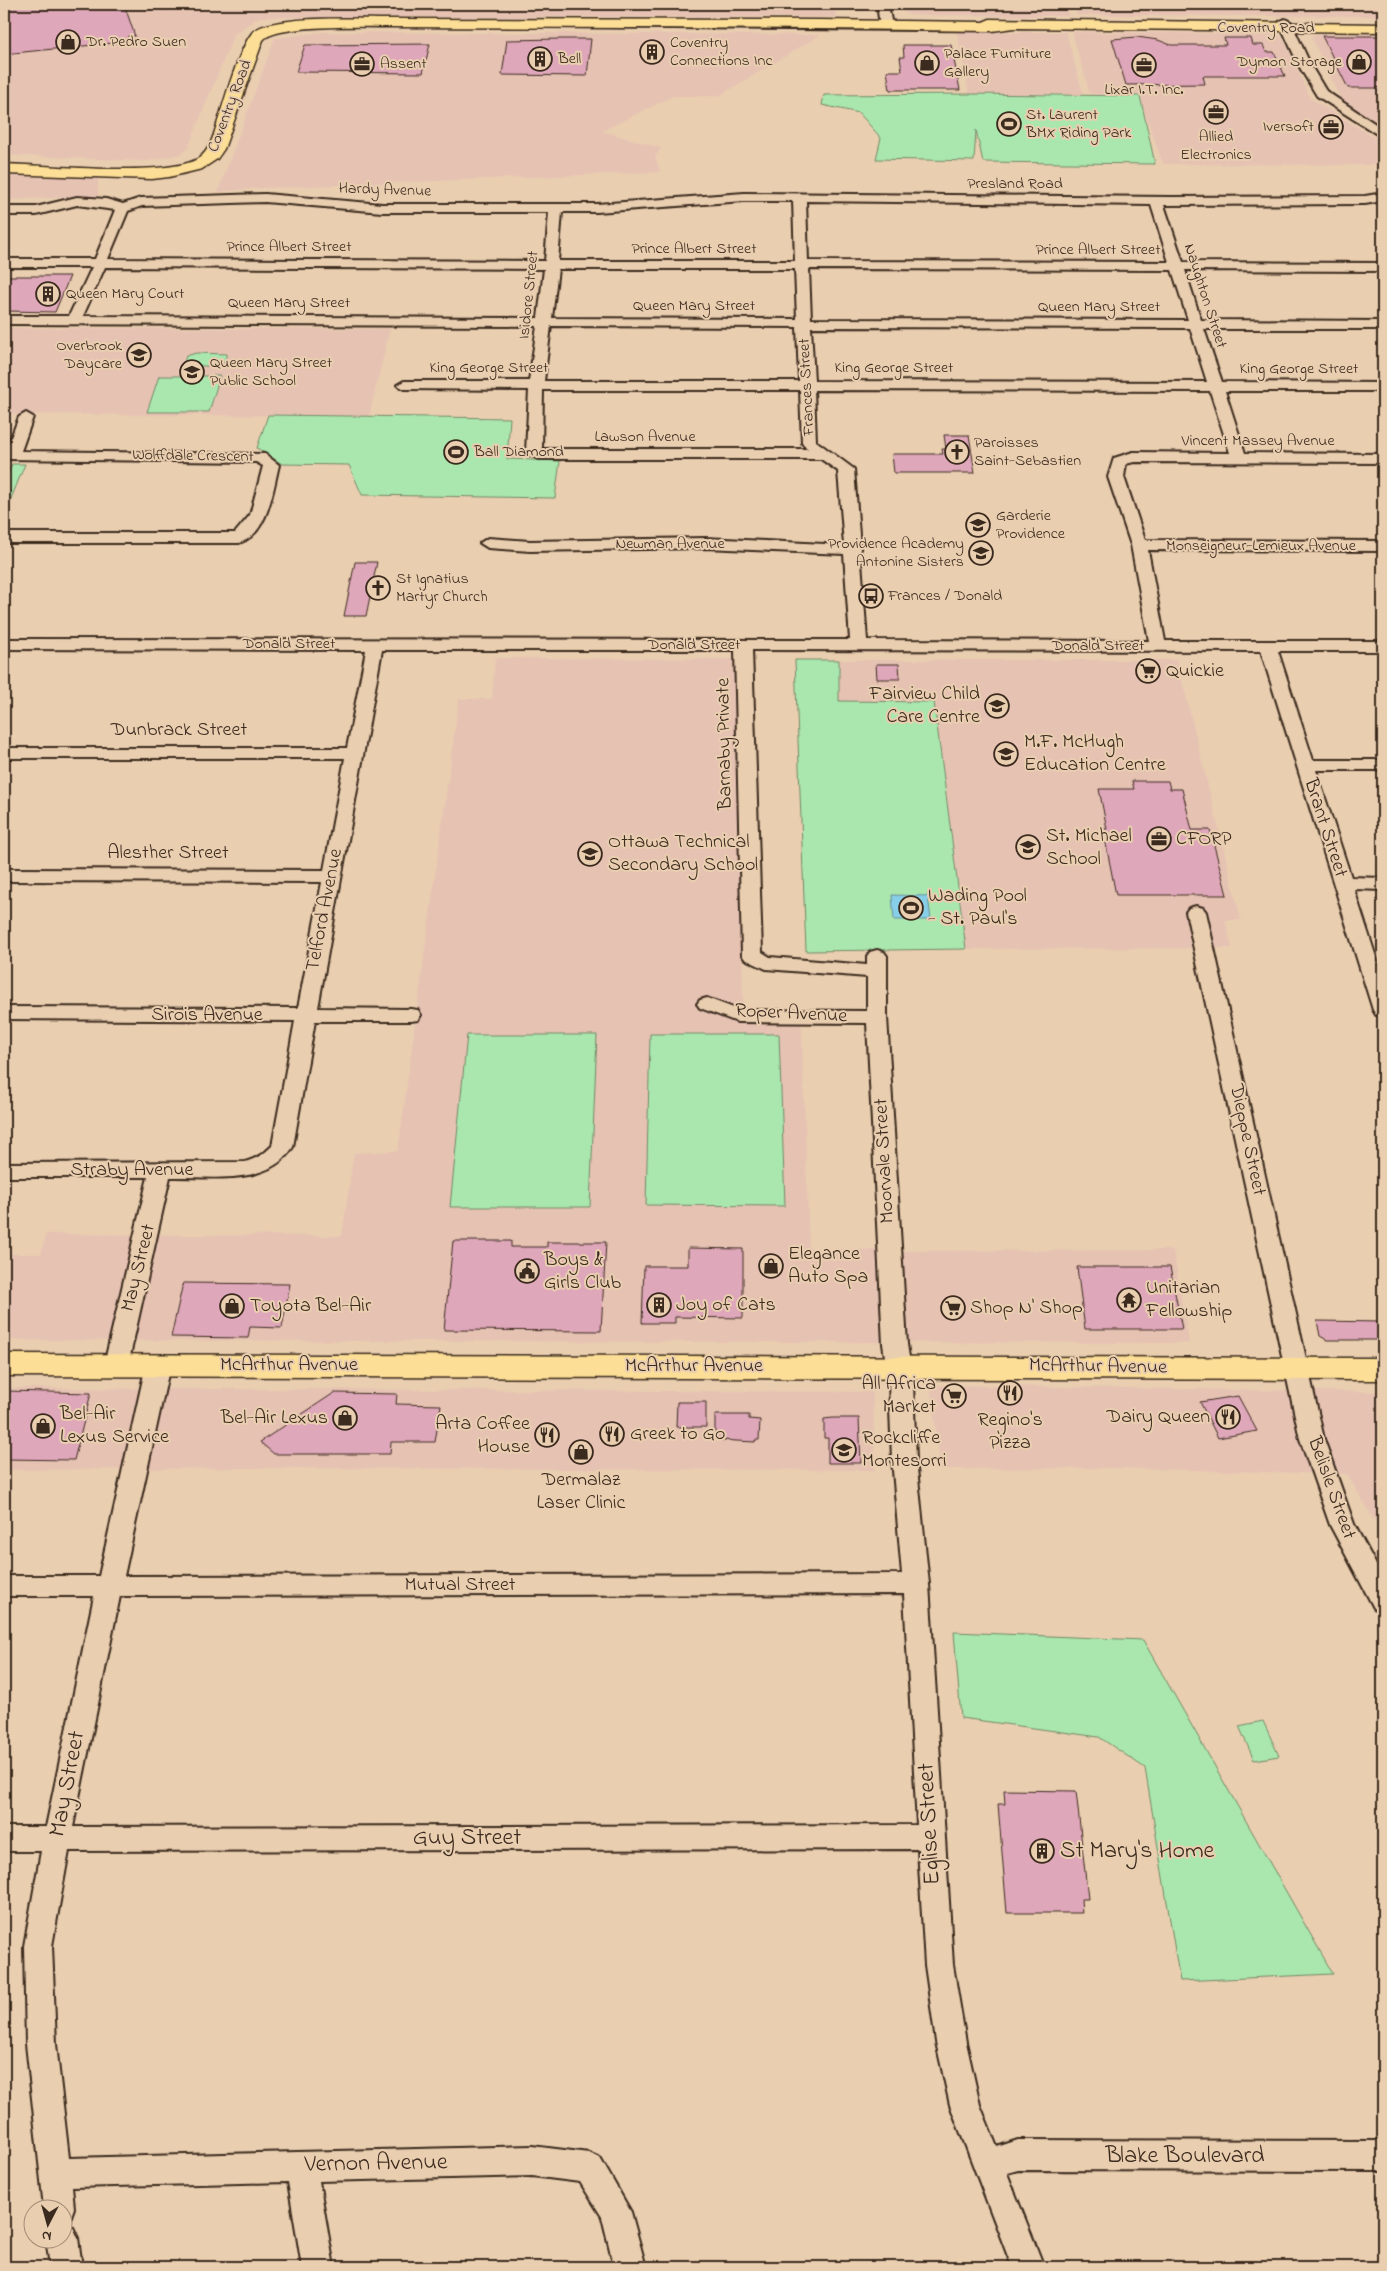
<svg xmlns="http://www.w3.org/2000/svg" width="1387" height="2271" font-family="'Indie Flower',sans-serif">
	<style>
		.built { fill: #e6c2b3 }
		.green { fill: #aae7ae; stroke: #728866 }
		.water { fill: #87cfe8; stroke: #698d97 }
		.building { fill: #dfa7ba; stroke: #3b2a1e }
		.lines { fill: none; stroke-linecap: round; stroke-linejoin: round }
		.minor-casing { stroke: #3b2a1e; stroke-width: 4 }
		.major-casing { stroke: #3b2a1e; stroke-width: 3 }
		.minor { fill: #e9ceb0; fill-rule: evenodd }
		.major { fill: #fcde96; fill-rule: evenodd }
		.labels { text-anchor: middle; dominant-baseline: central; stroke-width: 4; stroke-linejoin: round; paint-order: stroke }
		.far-street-label { font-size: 16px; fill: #3b2a1e; stroke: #e9ceb0 }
		.far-poi-label { font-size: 16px; fill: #3b2a1e; stroke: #e9ceb0; text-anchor: start }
		.poi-label { font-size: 20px; fill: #3b2a1e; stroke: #e9ceb0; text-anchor: start }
		.street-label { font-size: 20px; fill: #3b2a1e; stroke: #e9ceb0 }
		.near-street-label { font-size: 24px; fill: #3b2a1e; stroke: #e9ceb0 }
		.near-poi-label { font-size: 24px; fill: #3b2a1e; stroke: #e9ceb0; text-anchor: start }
	</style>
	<rect width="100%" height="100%" fill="#e9ceb0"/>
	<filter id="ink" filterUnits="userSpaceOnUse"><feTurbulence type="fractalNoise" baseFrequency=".02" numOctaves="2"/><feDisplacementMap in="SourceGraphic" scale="10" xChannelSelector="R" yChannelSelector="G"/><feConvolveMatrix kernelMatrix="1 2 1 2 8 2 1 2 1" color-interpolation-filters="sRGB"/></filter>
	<g filter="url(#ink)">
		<path class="built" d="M4 4H835L836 17H259L234 34 188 148 181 154 146 161 4 155Z
			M901 4H1065L1069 16 910 15 902 11Z
			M1074 4H1383V16L1077 15Z
			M323 32 820 35 719 96H673L602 131 661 148 655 157 660 172 263 188 218 192 275 38Z
			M957 32H1066L1083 94H969Z
			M1072 32 1278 34 1284 40 1310 98 1383 143V162L1366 165 1163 164 1139 96 1090 94Z
			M1317 34H1383V126L1341 100 1311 36Z
			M4 176 98 178V196L4 200Z
			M4 328 390 329 369 416 4 414Z
			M495 658 738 659 743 1008 801 1009 809 1248 916 1251 1173 1250 1189 1343 4 1340V1254H41L46 1234 342 1236 354 1153 398 1151 459 699H492Z
			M839 660H1177L1241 920H1225L1232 948 966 949 934 702 839 701Z
			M930 1385 1383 1392V1535L1347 1474 1112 1468 941 1469Z
			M4 1388 873 1392 875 1470 247 1468 4 1470Z"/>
		<path class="green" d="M969 94 1140 96 1155 164 983 162 976 130 974 161 876 159 881 138 859 113 822 105 824 95Z
			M196 353 227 354 222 366H183L186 356Z
			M159 376H220L209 412H147Z
			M268 415 510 418 507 459 560 461 555 498 362 495 349 465 282 464 257 448Z
			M12 464H25L4 516V484Z
			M795 660H839V701L934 702 966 949 806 951Z
			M650 1034H779L785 1206 646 1205Z
			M467 1035H597L590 1207H450Z
			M954 1632 1143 1640 1333 1974 1180 1981 1145 1768 1099 1737 961 1718Z
			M1263 1721 1279 1756 1254 1760 1239 1726Z"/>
		<path class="water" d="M892 895 928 896 931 920H894Z"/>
		<path class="building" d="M4 4H124L135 36H128V39L122 40 123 42 4 54Z
			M1322 36H1383V88H1348Z
			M1137 37 1158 40 1171 45H1226L1224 38H1251L1253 45H1263L1266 52H1274L1285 76H1203L1205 84 1126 85 1112 39Z
			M560 39H591L587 76 502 75 507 40Z
			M430 44 423 73 296 72 305 45Z
			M903 45H951L960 90H890L887 71H902L900 57H904Z
			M4 276H70L55 312 4 311Z
			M944 435H969L975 473H894L892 454H943L942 449H946Z
			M355 562H377L366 616H344Z
			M876 664H899L900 679H877Z
			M1132 781H1168L1170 789H1182L1192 830H1210L1227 895H1116L1103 829H1107L1099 789H1134Z
			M453 1241H511V1247H547V1242H606L601 1331 444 1330Z
			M688 1248 743 1249V1318L675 1317V1323H642L644 1266H688Z
			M1077 1267H1170L1182 1329H1085Z
			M183 1283 290 1284 282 1328 250 1327 248 1338 171 1337Z
			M1317 1321 1383 1322V1340H1327L1320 1336Z
			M4 1391 91 1393 74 1460 4 1459Z
			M334 1393 397 1394 396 1404 441 1405 435 1442H391L390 1454H274L260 1442Z
			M1238 1396 1257 1431 1218 1438 1200 1402Z
			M677 1402H706V1427H676Z
			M715 1415H749V1419L760 1420 759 1440H755V1442L719 1440V1438H715Z
			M833 1418H859L861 1463H828V1438H824V1419Z
			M1004 1790 1076 1791 1088 1899H1081L1082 1913H1007L998 1804H1005Z"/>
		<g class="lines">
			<g class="minor-casing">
				<path id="minor" d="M877 4H888L892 26 890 28H882L880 26Z
					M1285 19 1291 22 1311 66 1326 91 1383 129V138L1317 96 1299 66 1279 22Z
					M744 193 1170 197 1365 196 1383 193V201L1365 204 1164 205 1183 262 1383 263V271L1185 270 1201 320 1383 321V329H1204L1222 382 1383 383V391H1225L1245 453 1383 454V463L1134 462 1126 464 1124 477 1145 540 1383 541V551L1148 550 1165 641H1383V651H1278L1313 760H1383V770H1316L1351 877 1383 878V890L1354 889 1383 979V1016L1376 1015 1373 1010 1261 651 752 650 762 952 770 957 867 965V956L870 952 877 950 884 952 887 956V1017L907 1344 913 1384 916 1459 929 1584 953 1965 966 2042 980 2105 997 2147 1018 2140 1383 2141V2171L1018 2170 1007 2173 1044 2267H1012L950 2105 936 2042 925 1965 918 1849 69 1851 52 1946 56 2044 69 2158 532 2146 589 2153 600 2158 631 2212 646 2267H614L602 2217 580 2182 532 2176 319 2181 334 2267H302L288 2182 72 2187 74 2208 70 2219 62 2222V2208H44L26 2044 24 1946 41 1851H4V1827H46L94 1596H4V1576H99L146 1365 150 1359 158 1356 166 1359 170 1365 124 1576 902 1574 892 1459 889 1384 883 1344 867 1023 737 1022 700 1008 697 1004 700 1000 707 998 739 1010 867 1011V977L766 969 745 959 742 955 735 650H382L318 1008 411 1009 418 1010 421 1015 418 1020 411 1021H315L293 1147C268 1187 211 1176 170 1177L128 1365 124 1371 116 1374 108 1371 104 1365 148 1177H4V1163L245 1162C256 1159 264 1154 272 1146L295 1021 4 1019V1007L298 1008 322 882 4 881V869L324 870 345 758H4V748H347L366 650 4 649V639L850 640 844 554 705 548 530 551 488 548 480 543 488 538 530 541 705 538 844 545 838 471 821 459H539L529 455 526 452 529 390 404 389 397 385 404 381H529L537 326 4 324V316H69L92 267H4V259H95L115 210 77 205 36 215H4V207H36L77 197 106 199 123 204 141 198 265 194 382 204H597ZM744 201H793L795 261H558L562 212H597ZM806 201 1151 205 1169 262 808 261ZM265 202 382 212H549L545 261 108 259 128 211 142 206ZM105 267 544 269 538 318 83 316ZM558 269H795L797 319 552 318ZM809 269 1172 270 1188 320 811 319ZM551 326 797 327 799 381H544ZM811 327 1190 328 1207 382 814 381ZM543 390H800L802 443 808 449H542ZM814 390 1210 391 1230 453 1133 452 1114 458 1108 477 1131 545 1149 641 867 640 854 469 816 441ZM904 1594 917 1825 73 1827 120 1596Z
					M26 413 33 417 21 451 265 454 279 465C273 489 268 535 239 543H4V533H235L250 515 263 466 256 462 4 459V451L6 450 19 417Z
					M1196 906 1203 908 1206 912 1324 1439 1354 1524 1383 1578V1611L1374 1608 1330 1525 1300 1439 1186 912 1189 908Z
					M62 2223 73 2227 78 2238 82 2267H50L46 2238H62Z"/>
			</g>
			<g class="major-casing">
				<path id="major" d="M385 19 820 20 983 22 990 19 1383 24V32L1014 28 992 31C791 28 590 28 389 27 366 27 276 24 263 40L224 149 217 159 202 169 169 177 152 179 4 174V164C44 165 170 178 199 158 212 149 215 129 220 115 225 98 242 41 254 31 274 15 358 19 385 19Z
					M4 1354 1383 1358V1380L4 1376Z"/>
			</g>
			<use href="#minor" class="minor"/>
			<use href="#major" class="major"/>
		</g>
	</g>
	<defs>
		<g id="shop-ring" transform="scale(1.25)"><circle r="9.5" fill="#e9ceb0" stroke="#3b2a1e" stroke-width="1.5"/><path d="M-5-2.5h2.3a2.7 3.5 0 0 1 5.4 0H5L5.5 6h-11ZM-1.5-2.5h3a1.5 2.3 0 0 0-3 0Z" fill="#3b2a1e"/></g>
		<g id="building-ring" transform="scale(1.25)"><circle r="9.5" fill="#e9ceb0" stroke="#3b2a1e" stroke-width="1.5"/><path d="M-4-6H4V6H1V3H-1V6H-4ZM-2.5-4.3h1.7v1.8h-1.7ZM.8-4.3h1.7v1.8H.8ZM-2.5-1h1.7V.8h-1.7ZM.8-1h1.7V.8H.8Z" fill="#3b2a1e"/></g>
		<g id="office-ring" transform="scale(1.25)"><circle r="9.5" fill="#e9ceb0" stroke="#3b2a1e" stroke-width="1.5"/><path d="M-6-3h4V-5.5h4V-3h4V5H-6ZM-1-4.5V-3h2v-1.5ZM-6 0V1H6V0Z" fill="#3b2a1e"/></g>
		<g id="stadium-ring" transform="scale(1.25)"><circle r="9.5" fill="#e9ceb0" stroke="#3b2a1e" stroke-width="1.5"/><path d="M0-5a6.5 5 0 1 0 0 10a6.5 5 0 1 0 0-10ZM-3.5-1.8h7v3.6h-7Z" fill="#3b2a1e"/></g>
		<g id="school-ring" transform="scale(1.25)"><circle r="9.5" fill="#e9ceb0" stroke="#3b2a1e" stroke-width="1.5"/><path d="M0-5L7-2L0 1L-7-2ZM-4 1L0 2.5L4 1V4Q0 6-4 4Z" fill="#3b2a1e"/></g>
		<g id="church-ring" transform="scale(1.25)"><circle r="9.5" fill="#e9ceb0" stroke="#3b2a1e" stroke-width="1.5"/><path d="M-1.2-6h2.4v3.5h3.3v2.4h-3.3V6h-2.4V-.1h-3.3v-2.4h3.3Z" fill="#3b2a1e"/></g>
		<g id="bus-ring" transform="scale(1.25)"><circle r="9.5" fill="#e9ceb0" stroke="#3b2a1e" stroke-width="1.5"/><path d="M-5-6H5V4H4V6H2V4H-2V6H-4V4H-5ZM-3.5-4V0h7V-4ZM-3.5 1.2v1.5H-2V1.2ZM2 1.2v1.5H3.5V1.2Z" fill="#3b2a1e"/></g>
		<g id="supermarket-ring" transform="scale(1.25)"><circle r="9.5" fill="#e9ceb0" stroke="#3b2a1e" stroke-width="1.5"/><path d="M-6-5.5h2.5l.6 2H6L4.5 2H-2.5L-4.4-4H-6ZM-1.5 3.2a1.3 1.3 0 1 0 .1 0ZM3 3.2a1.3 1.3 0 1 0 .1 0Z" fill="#3b2a1e"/></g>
		<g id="civic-ring" transform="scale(1.25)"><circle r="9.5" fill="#e9ceb0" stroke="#3b2a1e" stroke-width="1.5"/><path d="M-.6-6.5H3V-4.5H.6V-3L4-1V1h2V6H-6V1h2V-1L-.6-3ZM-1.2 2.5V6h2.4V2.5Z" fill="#3b2a1e"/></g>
		<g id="temple-ring" transform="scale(1.25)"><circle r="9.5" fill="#e9ceb0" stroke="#3b2a1e" stroke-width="1.5"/><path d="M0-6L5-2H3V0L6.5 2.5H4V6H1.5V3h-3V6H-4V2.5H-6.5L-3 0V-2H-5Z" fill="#3b2a1e"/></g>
		<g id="restaurant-ring" transform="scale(1.25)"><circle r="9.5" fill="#e9ceb0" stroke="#3b2a1e" stroke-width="1.5"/><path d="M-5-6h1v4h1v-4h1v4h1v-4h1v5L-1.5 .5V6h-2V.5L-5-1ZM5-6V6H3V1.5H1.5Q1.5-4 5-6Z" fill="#3b2a1e"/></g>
	</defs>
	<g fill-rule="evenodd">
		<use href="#shop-ring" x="68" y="42"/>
		<use href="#building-ring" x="652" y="52"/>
		<use href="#building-ring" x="540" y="59"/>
		<use href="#shop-ring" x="1359" y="62"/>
		<use href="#shop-ring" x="927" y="63"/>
		<use href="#office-ring" x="362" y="64"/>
		<use href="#office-ring" x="1144" y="65"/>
		<use href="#office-ring" x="1216" y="112"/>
		<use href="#stadium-ring" x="1009" y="124"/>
		<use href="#office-ring" x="1331" y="127"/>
		<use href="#building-ring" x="48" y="294"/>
		<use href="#school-ring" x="139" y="355"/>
		<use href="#school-ring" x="192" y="372"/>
		<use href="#stadium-ring" x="456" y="452"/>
		<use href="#church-ring" x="957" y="452"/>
		<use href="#school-ring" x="978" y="525"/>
		<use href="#school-ring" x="981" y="553"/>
		<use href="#church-ring" x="378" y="588"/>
		<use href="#bus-ring" x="871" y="596"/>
		<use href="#supermarket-ring" x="1148" y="671"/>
		<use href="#school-ring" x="997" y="706"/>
		<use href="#school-ring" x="1006" y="754"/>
		<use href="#office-ring" x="1159" y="839"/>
		<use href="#school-ring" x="1028" y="847"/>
		<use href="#school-ring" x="590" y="854"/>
		<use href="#stadium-ring" x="911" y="908"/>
		<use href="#shop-ring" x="771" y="1266"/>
		<use href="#civic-ring" x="527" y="1271"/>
		<use href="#temple-ring" x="1129" y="1300"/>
		<use href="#building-ring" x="659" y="1305"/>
		<use href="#shop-ring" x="232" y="1306"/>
		<use href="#supermarket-ring" x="953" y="1308"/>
		<use href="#restaurant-ring" x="1010" y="1393"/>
		<use href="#supermarket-ring" x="954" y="1396"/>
		<use href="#restaurant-ring" x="1228" y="1417"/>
		<use href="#shop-ring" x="345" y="1418"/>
		<use href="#shop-ring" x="43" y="1426"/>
		<use href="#restaurant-ring" x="612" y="1434"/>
		<use href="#restaurant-ring" x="547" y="1435"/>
		<use href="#school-ring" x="844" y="1450"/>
		<use href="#shop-ring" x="581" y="1452"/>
		<use href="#building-ring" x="1042" y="1851"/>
	</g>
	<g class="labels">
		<g class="far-street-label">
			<text x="1266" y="28">Coventry Road</text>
			<text transform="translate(230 106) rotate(-69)">Coventry Road</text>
			<text x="1015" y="184">Presland Road</text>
			<text transform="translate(385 190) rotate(2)">Hardy Avenue</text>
			<text x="289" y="247">Prince Albert Street</text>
			<text x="694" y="249">Prince Albert Street</text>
			<text x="1098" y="250">Prince Albert Street</text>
			<text transform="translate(529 295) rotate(-84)">Isidore Street</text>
			<text transform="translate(1205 296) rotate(72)">Naughton Street</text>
			<text x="289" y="303">Queen Mary Street</text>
			<text x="694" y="306">Queen Mary Street</text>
			<text x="1099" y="307">Queen Mary Street</text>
			<text x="489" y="368">King George Street</text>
			<text x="894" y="368">King George Street</text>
			<text x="1299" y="369">King George Street</text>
			<text transform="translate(807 387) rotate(-93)">Frances Street</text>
			<text x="645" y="437">Lawson Avenue</text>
			<text x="1258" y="441">Vincent Massey Avenue</text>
			<text transform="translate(193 456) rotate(1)">Wolffdale Crescent</text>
			<text x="670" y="544">Newman Avenue</text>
			<text x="1261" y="546">Monseigneur-Lemieux Avenue</text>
			<text x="289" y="644">Donald Street</text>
			<text x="694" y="645">Donald Street</text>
			<text x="1098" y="646">Donald Street</text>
		</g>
		<g class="far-poi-label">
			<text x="86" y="42">Dr. Pedro Suen</text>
			<text x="670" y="43">Coventry<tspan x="670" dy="18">Connections Inc</tspan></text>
			<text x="944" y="54">Palace Furniture<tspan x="944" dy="18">Gallery</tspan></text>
			<text x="558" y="59">Bell</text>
			<text x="1342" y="62" text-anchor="end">Dymon Storage</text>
			<text x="380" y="64">Assent</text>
			<text x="1144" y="90" text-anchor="middle">Lixar I.T. Inc.</text>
			<text x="1026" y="115">St. Laurent<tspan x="1026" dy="18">BMX Riding Park</tspan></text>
			<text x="1314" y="127" text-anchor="end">Iversoft</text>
			<text x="1216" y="137" text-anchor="middle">Allied<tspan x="1216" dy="18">Electronics</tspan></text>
			<text x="66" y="294">Queen Mary Court</text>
			<text x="122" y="346" text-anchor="end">Overbrook<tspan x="122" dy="18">Daycare</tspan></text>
			<text x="210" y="363">Queen Mary Street<tspan x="210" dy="18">Public School</tspan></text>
			<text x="974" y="443">Paroisses<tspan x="974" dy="18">Saint-Sebastien</tspan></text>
			<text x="474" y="452">Ball Diamond</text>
			<text x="996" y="516">Garderie<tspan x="996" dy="18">Providence</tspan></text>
			<text x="964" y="544" text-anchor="end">Providence Academy<tspan x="964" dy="18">Antonine Sisters</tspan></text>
			<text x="396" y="579">St Ignatius<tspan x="396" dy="18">Martyr Church</tspan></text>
			<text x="888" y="596">Frances / Donald</text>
		</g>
		<g class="poi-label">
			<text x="1166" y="671">Quickie</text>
			<text x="980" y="694" text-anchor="end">Fairview Child<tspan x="980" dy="23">Care Centre</tspan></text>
			<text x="1024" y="742">M.F. McHugh<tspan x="1024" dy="23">Education Centre</tspan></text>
			<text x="1046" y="836">St. Michael<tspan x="1046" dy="23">School</tspan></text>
			<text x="1176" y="839">CFORP</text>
			<text x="608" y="842">Ottawa Technical<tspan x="608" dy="23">Secondary School</tspan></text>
			<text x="928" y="896">Wading Pool<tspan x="928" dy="23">- St. Paul's</tspan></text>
			<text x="788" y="1254">Elegance<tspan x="788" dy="23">Auto Spa</tspan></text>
			<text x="544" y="1260">Boys &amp;<tspan x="544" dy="23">Girls Club</tspan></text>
			<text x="1146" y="1288">Unitarian<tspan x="1146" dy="23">Fellowship</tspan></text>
			<text x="676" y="1305">Joy of Cats</text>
			<text x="250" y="1306">Toyota Bel-Air</text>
			<text x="970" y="1308">Shop N' Shop</text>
			<text x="936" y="1384" text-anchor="end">All Africa<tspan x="936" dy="23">Market</tspan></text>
			<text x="60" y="1414">Bel-Air<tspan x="60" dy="23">Lexus Service</tspan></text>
			<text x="1210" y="1417" text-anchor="end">Dairy Queen</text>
			<text x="328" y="1418" text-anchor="end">Bel-Air Lexus</text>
			<text x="1010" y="1420" text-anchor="middle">Regino's<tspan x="1010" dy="23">Pizza</tspan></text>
			<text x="530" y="1424" text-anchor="end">Arta Coffee<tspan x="530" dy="23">House</tspan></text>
			<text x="630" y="1434">Greek to Go</text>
			<text x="862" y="1438">Rockcliffe<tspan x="862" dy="23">Montesorri</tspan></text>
			<text x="581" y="1480" text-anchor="middle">Dermalaz<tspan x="581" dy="23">Laser Clinic</tspan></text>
		</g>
		<g class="street-label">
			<text x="179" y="730">Dunbrack Street</text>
			<text transform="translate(725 744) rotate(-91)">Barnaby Private</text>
			<text transform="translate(1325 828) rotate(72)">Brant Street</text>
			<text x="168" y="853">Alesther Street</text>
			<text transform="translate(325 910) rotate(-79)">Telford Avenue</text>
			<text transform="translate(791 1014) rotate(3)">Roper Avenue</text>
			<text x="207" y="1015">Sirois Avenue</text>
			<text transform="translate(1247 1140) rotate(78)">Dieppe Street</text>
			<text transform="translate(885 1161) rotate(-93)">Moorvale Street</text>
			<text x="132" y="1170">Straby Avenue</text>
			<text transform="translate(139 1268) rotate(-76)">May Street</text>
			<text x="289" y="1365">McArthur Avenue</text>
			<text x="694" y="1366">McArthur Avenue</text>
			<text transform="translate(1098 1367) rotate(1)">McArthur Avenue</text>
			<text transform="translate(1331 1488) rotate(70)">Belisle Street</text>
			<text x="460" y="1585">Mutual Street</text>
		</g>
		<g class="near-street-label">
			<text transform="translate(68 1784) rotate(-79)">May Street</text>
			<text transform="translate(930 1824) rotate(-93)">Eglise Street</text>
			<text x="467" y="1838">Guy Street</text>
			<text x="1185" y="2156">Blake Boulevard</text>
			<text transform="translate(376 2164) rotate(-1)">Vernon Avenue</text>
		</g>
		<g class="near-poi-label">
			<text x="1060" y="1851">St Mary's Home</text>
		</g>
	</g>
	<rect width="1387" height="2271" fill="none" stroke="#e9ceb0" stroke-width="20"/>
	<rect x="10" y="10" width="1367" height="2251" fill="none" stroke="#3b2a1e" stroke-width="2" filter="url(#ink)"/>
	<g transform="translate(48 2224) rotate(186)"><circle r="24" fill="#e9ceb0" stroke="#a38c76"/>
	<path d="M0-4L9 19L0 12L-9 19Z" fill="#3b2a1e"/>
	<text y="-8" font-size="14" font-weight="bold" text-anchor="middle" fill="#3b2a1e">N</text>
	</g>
</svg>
